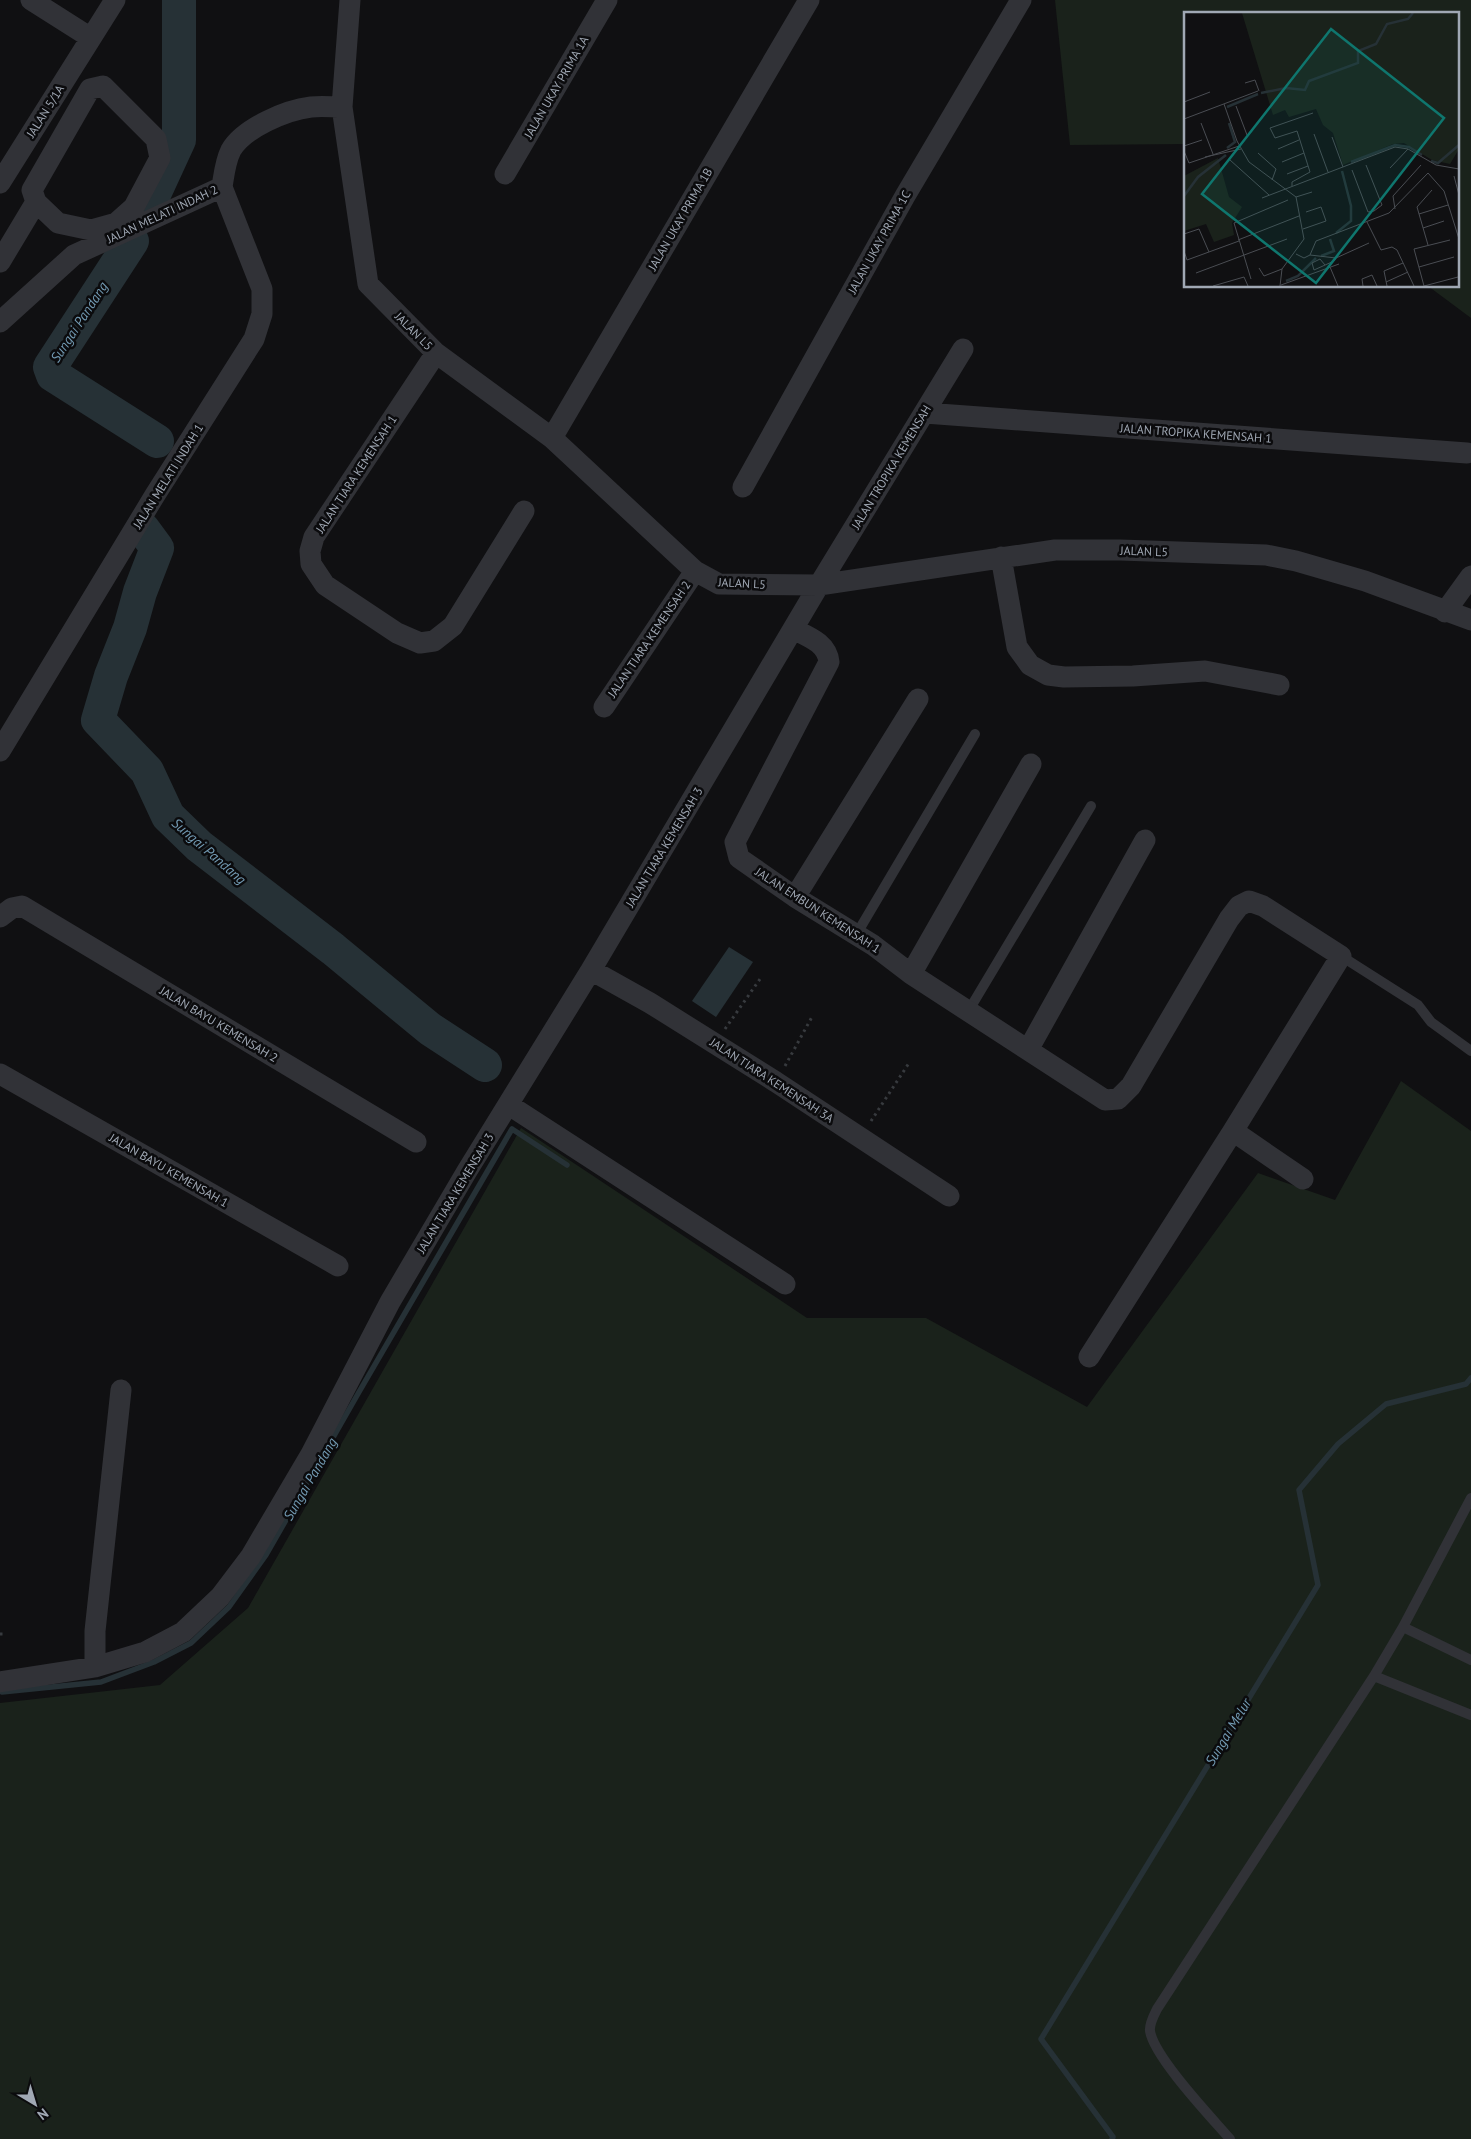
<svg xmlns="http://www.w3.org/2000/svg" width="1471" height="2139" font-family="'PT Sans',sans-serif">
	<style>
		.green { fill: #1a221b }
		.water { fill: #263136 }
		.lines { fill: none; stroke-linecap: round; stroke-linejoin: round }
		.stream { stroke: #263136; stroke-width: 5.5 }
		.river { stroke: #263136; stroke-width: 34 }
		.path { stroke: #373a3e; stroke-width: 3; stroke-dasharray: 2.5 4; stroke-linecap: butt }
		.lane { stroke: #313237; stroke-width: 10 }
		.street { stroke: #313237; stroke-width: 21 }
		.labels { text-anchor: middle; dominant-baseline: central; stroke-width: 5; stroke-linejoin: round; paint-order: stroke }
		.street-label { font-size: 12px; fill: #a0a8b4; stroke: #0b0b0d }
		.water-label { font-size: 14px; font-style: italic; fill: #739bb4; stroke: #0b0b0d }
		.inset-river { fill: none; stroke: #263136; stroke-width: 2.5 }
		.inset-road { fill: none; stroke: #4a4d53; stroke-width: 1 }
		.view { fill: #0f766e; fill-opacity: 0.15; stroke: #0f766e; stroke-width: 2.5 }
		.inset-edge { fill: none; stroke: #a0a8b4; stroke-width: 2.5 }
	</style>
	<rect width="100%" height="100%" fill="#101012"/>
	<path class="green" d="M1055 0H1471V318L1428 286H1457V14H1185V144L1070 145Z
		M1401 1081 1471 1131V2139H0V1703L160 1685 248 1608 521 1128 807 1318H926L1087 1407 1258 1173 1335 1200Z"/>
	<path class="water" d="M729 947 753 962 716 1017 692 1001Z"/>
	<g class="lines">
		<path class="stream" d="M2 1692 101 1682 154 1662 191 1643 229 1607 266 1555 359 1392 512 1129 567 1165
			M1112 2139 1113 2137 1041 2039 1318 1585 1299 1490 1338 1444 1386 1404 1466 1384 1471 1378"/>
		<path class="river" d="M150 203 179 140V0
			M132 241 50 367 53 375 157 441
			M143 529 157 548 140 592 130 628 111 676 98 720 147 771 168 816 199 846 333 949 430 1029 485 1065"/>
		<path class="path" d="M725 1029 760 979
			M785 1066 813 1015
			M871 1121 909 1063
			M0 1634H4"/>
		<path class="lane" d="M856 935 975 734
			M1341 956 1418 1005 1431 1022 1471 1051
			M969 1010 1091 806
			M1403 1627 1471 1660
			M1374 1676 1471 1715
			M1230 2139C1211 2117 1154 2057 1150 2031 1149 2024 1154 2015 1157 2009L1374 1676 1403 1627 1471 1498"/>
		<path class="street" d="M31 0 91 38
			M350 0 342 107 368 284 436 353 552 438 695 571 719 584 819 585 1055 550H1120L1266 555 1296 561 1365 581 1471 620
			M103 86 156 139 160 158 134 207 116 223 91 230 58 223 36 202 32 190 90 89Z
			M505 174 607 0
			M0 183 115 0
			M222 187C224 175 225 162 231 150 244 128 286 110 311 107 321 106 332 107 342 107
			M0 262 36 202
			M0 322 74 255 222 187
			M436 353 314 537 310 551 311 564 325 585 397 633 420 643 434 641 453 626 524 511
			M925 413 1467 453
			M552 438 809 0
			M743 487 905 196 1021 0
			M1001 557 1017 647 1030 665 1048 675 1064 677 1133 676 1205 671 1279 685
			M1445 612 1471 576
			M793 629C809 637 827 643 829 662L735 842 739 858 795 897 873 945 911 974 1105 1100 1118 1099 1131 1086 1229 919 1239 906 1249 901 1263 906 1341 956 1233 1131 1089 1357
			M604 707 695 571
			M0 751 155 495 254 339 262 314V289L222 187
			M795 897 918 699
			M0 917 12 908 22 906 416 1142
			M591 970 650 1003 776 1082 949 1196
			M911 974 1031 764
			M1028 1050 1145 840
			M0 1074 338 1266
			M509 1105 785 1284
			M1233 1131 1303 1179
			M95 1667V1631L121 1390
			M0 1682 95 1667 145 1652 183 1632 220 1597 251 1556 311 1454 390 1302 467 1171 591 970 819 585 963 349"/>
	</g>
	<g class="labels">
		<g class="street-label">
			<text transform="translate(556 87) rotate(-60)">JALAN UKAY PRIMA 1A</text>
			<text transform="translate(45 111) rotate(-58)">JALAN 5/1A</text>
			<text transform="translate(162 214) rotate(-25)">JALAN MELATI INDAH 2</text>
			<text transform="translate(680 219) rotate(-60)">JALAN UKAY PRIMA 1B</text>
			<text transform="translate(879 242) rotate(-61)">JALAN UKAY PRIMA 1C</text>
			<text transform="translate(414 331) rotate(45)">JALAN L5</text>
			<text transform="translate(1196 433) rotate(4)">JALAN TROPIKA KEMENSAH 1</text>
			<text transform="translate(891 467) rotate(-59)">JALAN TROPIKA KEMENSAH</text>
			<text transform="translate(356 474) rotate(-57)">JALAN TIARA KEMENSAH 1</text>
			<text transform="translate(168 476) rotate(-58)">JALAN MELATI INDAH 1</text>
			<text transform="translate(1144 551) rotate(2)">JALAN L5</text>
			<text transform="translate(742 583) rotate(3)">JALAN L5</text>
			<text transform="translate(649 639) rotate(-56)">JALAN TIARA KEMENSAH 2</text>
			<text transform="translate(664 847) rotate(-59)">JALAN TIARA KEMENSAH 3</text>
			<text transform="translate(818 910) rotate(33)">JALAN EMBUN KEMENSAH 1</text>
			<text transform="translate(219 1024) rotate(31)">JALAN BAYU KEMENSAH 2</text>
			<text transform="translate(772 1080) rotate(33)">JALAN TIARA KEMENSAH 3A</text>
			<text transform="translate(169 1170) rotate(30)">JALAN BAYU KEMENSAH 1</text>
			<text transform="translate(455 1193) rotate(-59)">JALAN TIARA KEMENSAH 3</text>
		</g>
		<g class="water-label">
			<text transform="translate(79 322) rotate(-57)">Sungai Pandang</text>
			<text transform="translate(209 851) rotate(41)">Sungai Pandang</text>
			<text transform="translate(310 1479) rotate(-60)">Sungai Pandang</text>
			<text transform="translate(1228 1732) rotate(-59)">Sungai Melur</text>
		</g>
	</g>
	<g transform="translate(1184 12)">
		<rect width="275" height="275" fill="#101012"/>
		<path d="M58 1H275V137L266 152 248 148 220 131 209 132 159 153 149 121 139 113 132 97 105 105 101 98 89 103ZM34 146 45 185 58 195 48 211 50 223 30 230 22 212 0 219V164Z" fill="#1a221b"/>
		<path class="inset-river" d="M77 81 102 76 121 78 125 69 174 51V39L192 32 203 12 224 7 229 1M43 95 74 82M43 136 51 130 45 111M247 149 254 151 275 133M167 150 211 133 225 135 238 143M0 184 14 165 42 143M152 221 167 209V194L158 159M137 244 150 239 146 227M102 269 114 264 132 246"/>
		<path class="inset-road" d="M61 71 71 68 75 79M0 90 26 80M40 92 53 129 65 150 112 185 120 227 98 257 96 274M52 94 63 123M0 107 74 79M17 111 29 142M130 122 144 160M148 125 159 155M0 134 18 128M94 137 115 128M0 139 5 151 55 134M74 141 92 157 88 168M21 145 57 137M46 148 85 183M98 150 120 141M206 156 224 137M168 158 184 200 190 199 198 193 182 153M103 162 124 154M270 164 275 183M108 174V170L126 160 113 119 91 126 86 116 129 101M112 185 128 180M78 186 211 135 224 137 252 153 275 157M211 197 209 184 237 153M235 202 264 193M183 210 197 238 208 235 213 238 230 274M239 216 260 209M119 217 142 209 137 195 122 200M0 222 15 217 25 240M54 228 115 204M244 233 233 195 248 178M0 239 3 248 55 229M112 242 120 246 126 243 152 246 185 231M126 243 132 229 205 201 244 161 260 179 275 227M141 253 136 247 128 251 130 258 150 249 152 246M146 255 154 274M235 255 270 245M75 256 80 264 98 257M12 261 103 227M67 267 50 211 104 188M202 270 224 260M97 273 155 252M29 274 60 265 64 274M179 274 178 267 188 263 193 274M203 274 200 259 219 251M240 274 230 237 266 228M240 274 274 265"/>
		<path class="view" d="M147 17 260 106 132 271 18 182Z"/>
		<rect width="275" height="275" class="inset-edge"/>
	</g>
	<g transform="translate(35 2104) rotate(142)" stroke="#0b0b0d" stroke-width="4" paint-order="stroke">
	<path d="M0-4L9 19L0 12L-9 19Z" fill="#a0a8b4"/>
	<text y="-8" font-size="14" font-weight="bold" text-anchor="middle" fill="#a0a8b4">N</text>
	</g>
</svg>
